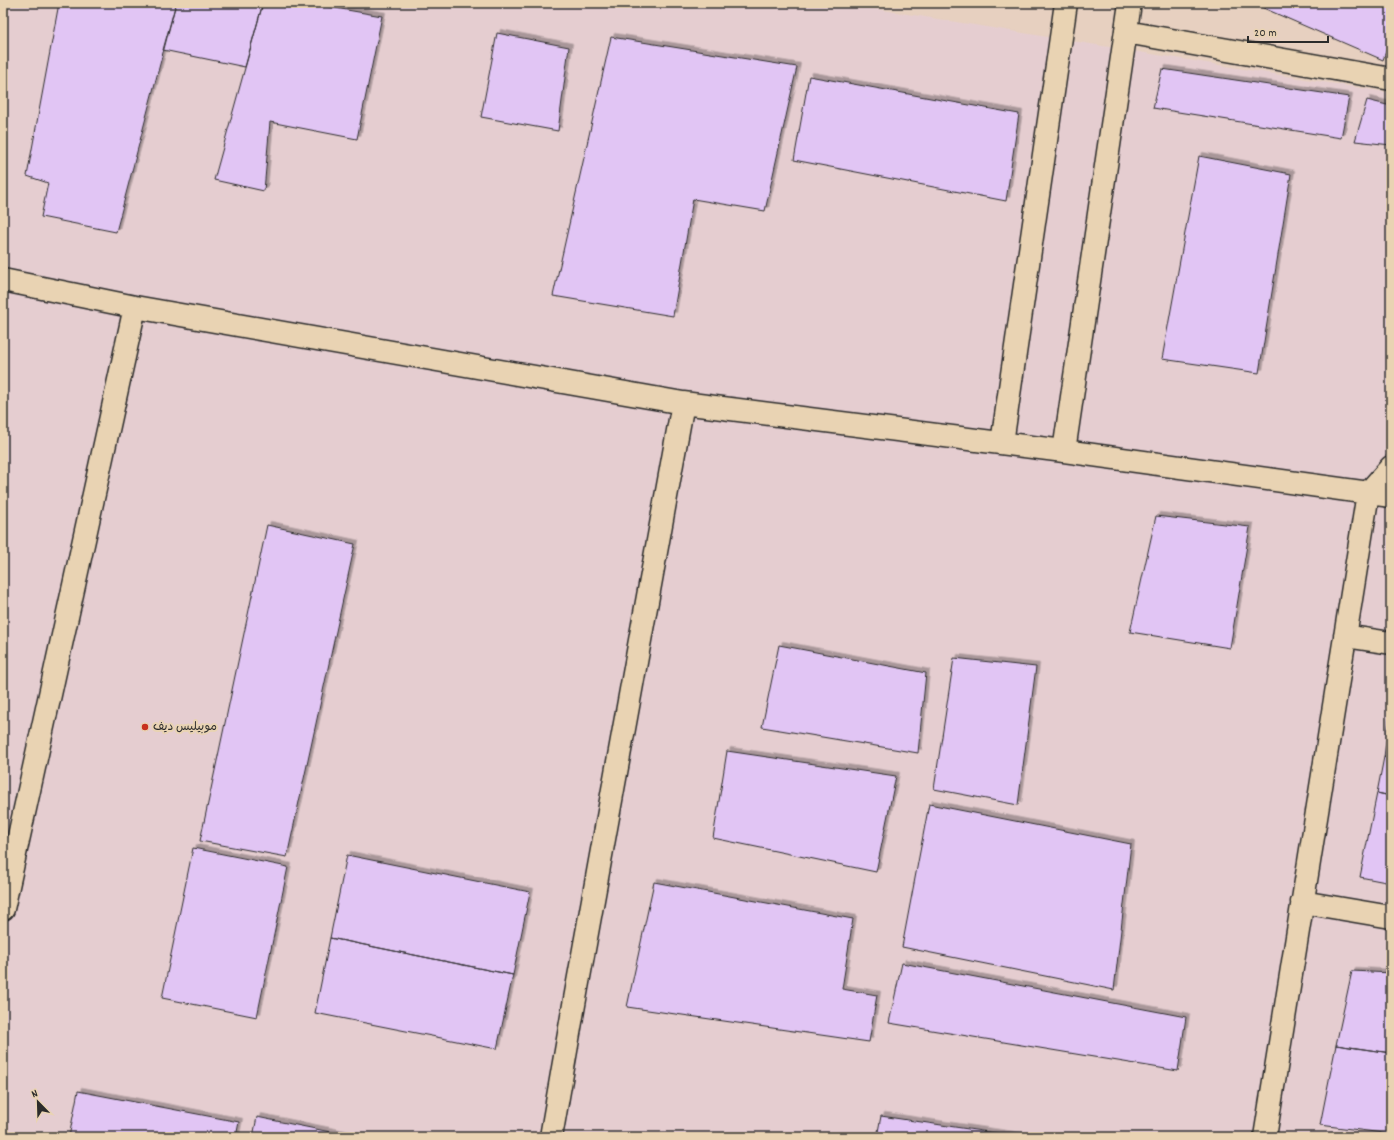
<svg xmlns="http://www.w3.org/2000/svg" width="1394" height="1140" font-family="Dekko,'Playpen Sans Arabic',sans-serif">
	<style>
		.built { fill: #e5cdd0 }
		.building { fill: #e1c5f4; stroke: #2b2b2b; filter: url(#shadow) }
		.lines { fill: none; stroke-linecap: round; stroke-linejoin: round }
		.minor-casing { stroke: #2b2b2b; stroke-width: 25 }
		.minor { stroke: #e9d3b3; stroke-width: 22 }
		.poi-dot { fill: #c8321e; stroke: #e9d3b3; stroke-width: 1.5 }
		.labels { text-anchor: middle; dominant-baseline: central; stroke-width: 4; stroke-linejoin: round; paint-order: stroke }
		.poi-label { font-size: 12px; fill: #2b2b2b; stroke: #e9d3b3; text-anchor: start }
	</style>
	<defs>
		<filter id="shadow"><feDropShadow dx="3.5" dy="-3.5" stdDeviation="0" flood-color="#0004"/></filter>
	</defs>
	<rect width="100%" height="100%" fill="#e7d0c0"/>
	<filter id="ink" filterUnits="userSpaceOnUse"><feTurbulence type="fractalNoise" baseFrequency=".025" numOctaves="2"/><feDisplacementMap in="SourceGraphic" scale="8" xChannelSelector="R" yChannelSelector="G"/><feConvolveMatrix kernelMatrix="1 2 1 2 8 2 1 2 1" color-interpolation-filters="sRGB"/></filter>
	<g filter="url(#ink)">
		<path class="built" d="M3 3H840L1391 93V1137H3Z"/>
		<path class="building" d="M59 3H176L116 232 41 217 48 183 27 176Z
			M176 3H263L245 67 163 50Z
			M263 3H306L382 16 357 139 270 122 264 191 214 180Z
			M1263 3H1391V37L1383 60 1261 7Z
			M497 33 569 47 558 131 481 117Z
			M611 37 797 67 765 211 693 199 673 316 553 296Z
			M1162 69 1349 97 1341 138 1153 108Z
			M809 76 1019 114 1006 201 794 160Z
			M1367 100 1391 106V145L1355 141Z
			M1199 156 1291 174 1259 373 1162 359Z
			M1156 516 1250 527 1230 648 1130 632Z
			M267 525 355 544 287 857 200 841Z
			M779 645 926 673 918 753 762 727Z
			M954 658 1036 667 1018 805 934 789Z
			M1391 705V758L1384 757Z
			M727 751 896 776 876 872 713 838Z
			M1384 757 1391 758V796L1377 793Z
			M1377 793 1391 796V883L1360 877Z
			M929 804 1131 844 1114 990 902 947Z
			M193 848 288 867 257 1017 162 998Z
			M347 855 530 892 513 975 330 938Z
			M654 882 853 919 842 989 877 995 869 1042 627 1007Z
			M330 938 513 975 497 1049 315 1013Z
			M902 963 1186 1017 1178 1071 889 1023Z
			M1352 971 1391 973V1053L1336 1045Z
			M1336 1045 1391 1053V1134L1320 1125Z
			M78 1091 239 1122 236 1137H69Z
			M881 1116 1022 1137H877Z
			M257 1117 355 1137H253Z"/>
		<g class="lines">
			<g class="minor-casing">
				<path id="minor" d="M1126 32 1391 79
					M3 280 135 307 683 403 1064 451 1391 496
					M1002 443 1066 3
					M1064 451 1130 3
					M1345 636 1391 643
					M1302 902 1391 917
					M3 909 135 307
					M551 1137 575 999 683 403
					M1265 1137 1368 493 1391 467"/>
			</g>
			<use href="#minor" class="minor"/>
		</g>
	</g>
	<circle class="poi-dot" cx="145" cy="727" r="4"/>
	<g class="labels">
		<g class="poi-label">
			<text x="153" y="727">موبيليس ديف</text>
		</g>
	</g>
	<rect width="1394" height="1140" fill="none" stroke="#e9d3b3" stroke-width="16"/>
	<rect x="8" y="8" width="1378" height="1124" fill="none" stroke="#2b2b2b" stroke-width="1.5" filter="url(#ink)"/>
	<g transform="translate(38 1102) rotate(337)" stroke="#e9d3b3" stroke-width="3" paint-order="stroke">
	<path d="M0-3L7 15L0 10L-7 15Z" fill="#2b2b2b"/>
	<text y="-6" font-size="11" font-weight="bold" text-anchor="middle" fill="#2b2b2b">N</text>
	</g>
	<path d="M1248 36v6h80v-6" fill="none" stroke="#2b2b2b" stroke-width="2"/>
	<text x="1254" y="36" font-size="12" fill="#2b2b2b" stroke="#e9d3b3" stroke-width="3" paint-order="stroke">20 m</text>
</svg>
